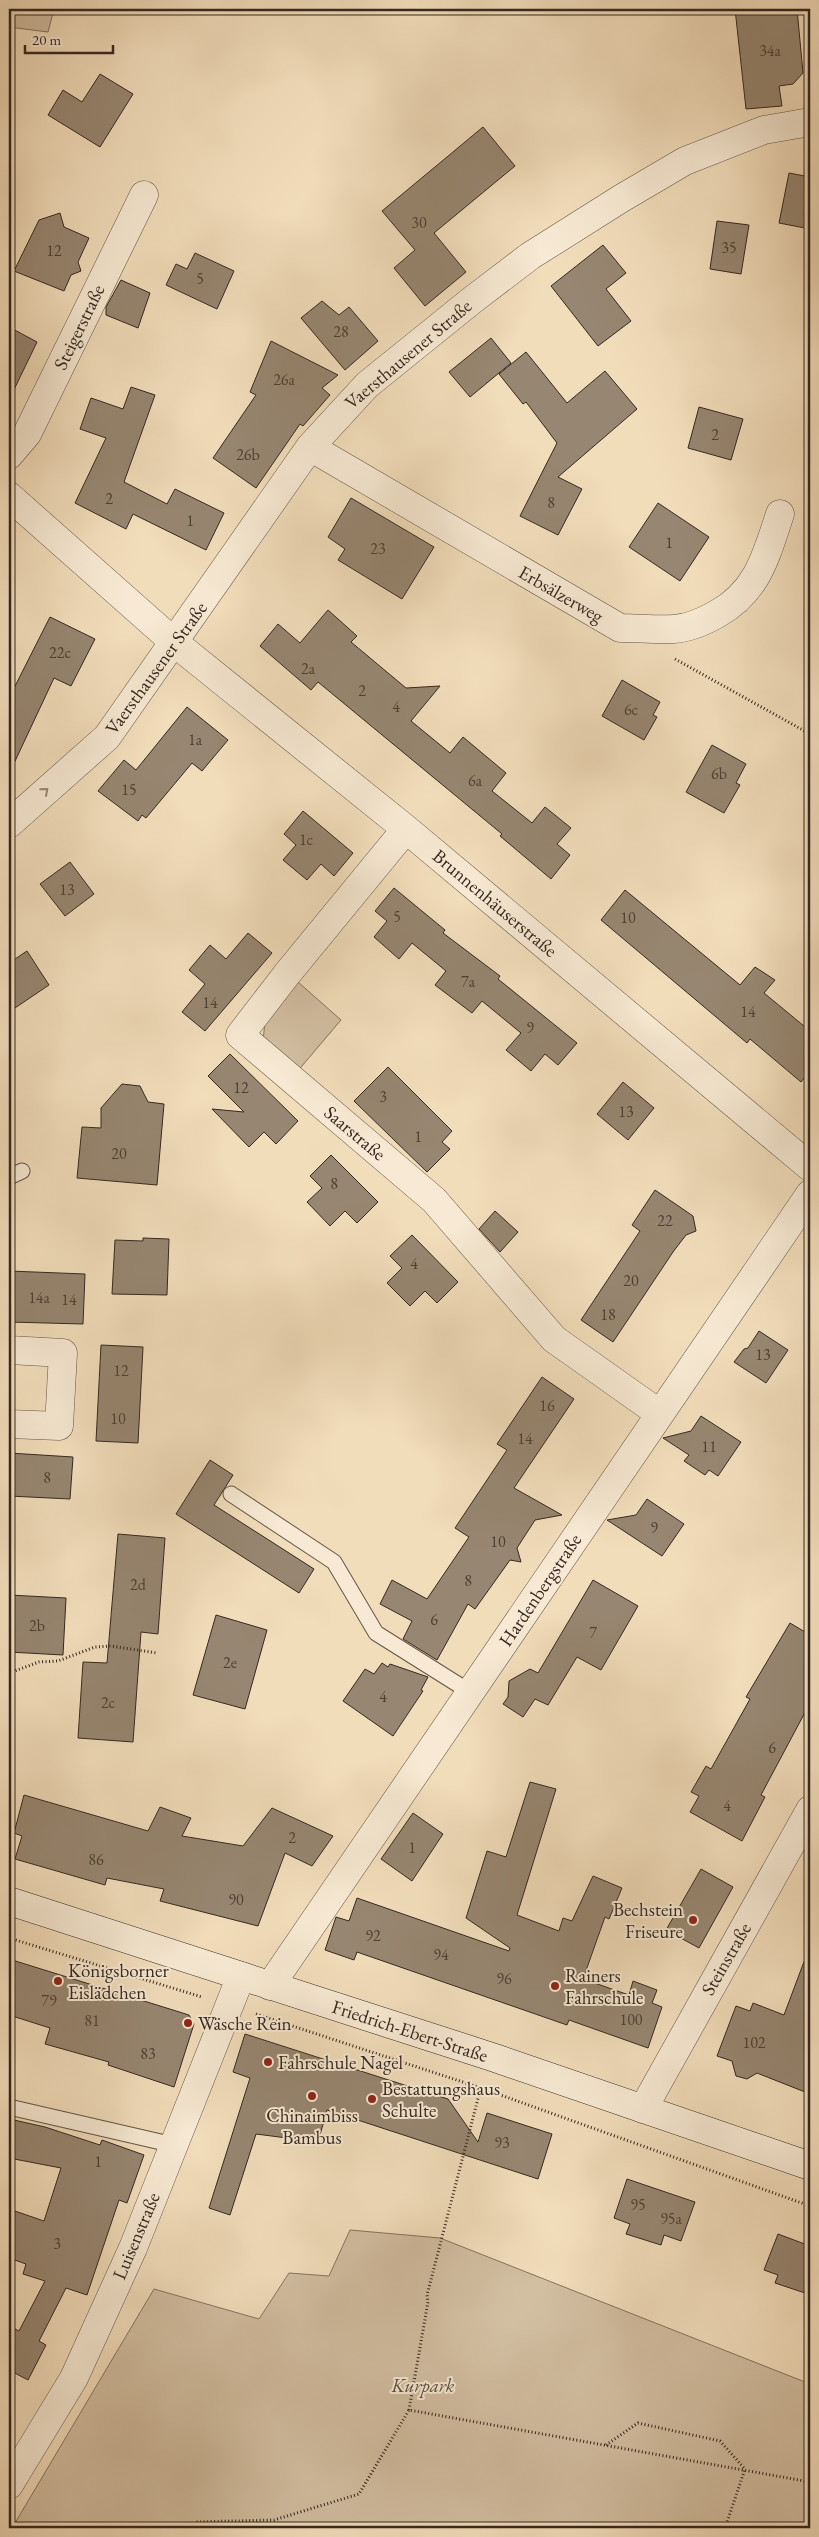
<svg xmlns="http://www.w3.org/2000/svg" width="819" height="2537" font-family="'EB Garamond',serif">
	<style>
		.green { fill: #d2bea1; stroke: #847360 }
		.building { fill: #978671; stroke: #352820 }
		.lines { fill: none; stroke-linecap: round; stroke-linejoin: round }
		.lane-casing { stroke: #645547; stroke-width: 17 }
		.street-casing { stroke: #645547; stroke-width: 29 }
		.secondary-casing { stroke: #352820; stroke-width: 29 }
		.path { stroke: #352820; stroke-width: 3; stroke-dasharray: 1 2.5; stroke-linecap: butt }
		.lane { stroke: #f7e9d3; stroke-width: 15 }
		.street { stroke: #f7e9d3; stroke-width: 28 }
		.secondary { stroke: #f7e9d3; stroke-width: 28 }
		.oneway { stroke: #96887a }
		.poi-dot { fill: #8f2418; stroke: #f7e9d3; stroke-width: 2 }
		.labels { text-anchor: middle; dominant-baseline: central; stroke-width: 4; stroke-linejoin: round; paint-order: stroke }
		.number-label { font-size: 16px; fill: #4e4034 }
		.street-label { font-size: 19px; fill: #352820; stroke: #f7e9d3 }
		.poi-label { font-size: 19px; fill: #352820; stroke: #f7e9d3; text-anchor: start }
		.park-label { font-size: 19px; font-style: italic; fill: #5c4e40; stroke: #f7e9d3 }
	</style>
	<rect width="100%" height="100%" fill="#f2ddbb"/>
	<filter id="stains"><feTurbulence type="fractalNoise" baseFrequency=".004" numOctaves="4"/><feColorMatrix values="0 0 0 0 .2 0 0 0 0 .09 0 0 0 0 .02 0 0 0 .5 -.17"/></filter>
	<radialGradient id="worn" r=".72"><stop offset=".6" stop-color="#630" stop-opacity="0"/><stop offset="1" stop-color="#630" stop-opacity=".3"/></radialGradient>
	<path class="green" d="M9 9H54L48 32 9 27Z
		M298 982 341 1020 296 1073 263 1041 265 1022Z
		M350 2230 440 2238 810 2384V2528H12L154 2289 259 2319 289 2273 329 2276Z"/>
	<path class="building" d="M735 9H797L803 73 793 84 779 86 782 106 746 109Z
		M100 74 133 94 100 147 48 115 63 90 82 102Z
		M483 127 515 166 434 233 466 272 425 306 394 268 415 250 382 211Z
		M789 173 810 177V229L779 223Z
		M60 213 64 227 89 238 78 262 81 271 71 275 64 291 14 271 39 220Z
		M717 221 749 225 741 274 710 269Z
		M603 245 626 273 606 289 631 321 598 346 551 286Z
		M195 253 234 271 217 309 166 285 176 264 187 269Z
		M121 280 150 293 138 328 106 315V307Z
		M322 301 339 315 349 307 378 341 345 370 301 318Z
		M9 327 37 342 9 400Z
		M491 338 511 363 470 397 449 372Z
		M271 341 338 375 322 388 330 395 303 426 300 424 256 488 213 458 256 395 250 392Z
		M526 352 567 403 605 371 637 409 558 477 582 489 558 535 520 516 557 443 526 402 523 404 499 374Z
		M131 387 155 395 124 482 167 504 175 489 224 513 206 550 133 514 126 529 75 503 106 438 80 429 91 398 123 409Z
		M699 407 743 419 731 460 688 448Z
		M351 498 434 547 402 599 338 560 345 549 328 537Z
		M658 503 709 537 680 581 629 547Z
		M328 610 357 636 351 642 406 688 440 686 411 721 450 753 463 737 506 773 492 791 532 823 545 807 571 828 557 844 570 855 551 879 500 836 502 834 318 682 311 690 260 646 278 624 300 643Z
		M50 617 95 639 71 686 54 678 9 774V698Z
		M622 680 660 702 653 715 657 717 644 740 602 716Z
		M187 707 228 740 202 771 192 763 146 818 142 815 138 821 98 791 124 760 136 770Z
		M712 745 746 764 736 783 740 785 724 813 686 792Z
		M303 811 353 853 334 876 321 864 307 880 283 860 296 845 284 834Z
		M70 862 94 894 65 916 40 884Z
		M394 888 445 930 443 933 500 976 498 979 577 1043 558 1065 545 1054 531 1071 506 1050 521 1033 482 1001 472 1013 435 985 446 971 412 943 399 959 374 937 387 921 375 911Z
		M625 890 740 985 755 967 775 980 764 993 810 1031V1070L801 1082 750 1039 747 1043 601 920Z
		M248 933 272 953 205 1031 182 1012 205 984 189 970 210 945 226 959Z
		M27 951 49 985 9 1012V963Z
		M230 1054 298 1121 276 1144 264 1132 249 1147 212 1109 244 1112 208 1076Z
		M388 1067 452 1131 442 1142 450 1149 427 1172 354 1101Z
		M623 1082 654 1108 628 1140 597 1114Z
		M122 1084 140 1086 148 1102 164 1104 157 1185 77 1178 82 1127 101 1128V1108Z
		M331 1155 378 1202 357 1223 345 1211 330 1226 307 1202 322 1188 310 1176Z
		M655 1190 693 1216 696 1231 686 1235 673 1252 613 1342 581 1320 640 1231 632 1225Z
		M495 1211 518 1232 500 1252 479 1229Z
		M412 1235 458 1282 437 1303 425 1291 410 1306 387 1283 402 1268 390 1256Z
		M143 1238 169 1239 167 1295 112 1294 115 1240 143 1241Z
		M9 1271 85 1274 83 1324 9 1322Z
		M759 1331 788 1350 766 1383 734 1362 744 1349 748 1348Z
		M101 1345 143 1347 138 1443 96 1441Z
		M542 1377 574 1399 514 1488 562 1515 535 1520 517 1548 521 1562 510 1560 475 1609 468 1604 437 1660 403 1639 412 1621 380 1604 392 1580 427 1599 469 1537 455 1528 507 1450 497 1444Z
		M701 1416 741 1442 718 1476 709 1470 705 1475 684 1461 689 1455 663 1438 691 1431Z
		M9 1453 73 1457 70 1499 9 1496Z
		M210 1460 233 1475 214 1505 314 1569 299 1593 176 1514Z
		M647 1499 684 1524 662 1556 607 1520 636 1515Z
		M118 1534 165 1538 158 1634 141 1632 133 1742 78 1738 83 1662 107 1663Z
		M593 1580 638 1606 601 1670 577 1657 548 1705 535 1699 523 1717 503 1704 508 1697 509 1681 530 1669 538 1673Z
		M9 1595 66 1598 63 1655 9 1652Z
		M216 1615 267 1630 245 1709 193 1695Z
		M790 1623 810 1635V1703L761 1795 765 1797 742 1841 690 1812 699 1796 691 1792 706 1766 711 1769 750 1699 746 1697Z
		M382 1663 388 1667 390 1664 428 1677 421 1690 423 1691 393 1736 343 1701 365 1669 374 1674Z
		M530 1782 556 1789 517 1915 559 1931 563 1918 572 1921 593 1876 622 1888 609 1919 605 1917 583 1979 629 1995 633 1981 657 1990 652 2003 662 2007 648 2048 569 2020 567 2025 357 1952 354 1960 325 1950 336 1917 349 1921 357 1898 509 1951 510 1948 466 1918 487 1851 506 1857Z
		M24 1795 148 1831 160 1807 191 1818 182 1836 243 1846 272 1808 333 1836 312 1866 285 1853 258 1926 160 1901 164 1889 107 1878 105 1885 15 1859 22 1836 14 1833Z
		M413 1813 443 1834 412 1881 381 1859Z
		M701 1869 733 1887 699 1948 666 1930Z
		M808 1951 810 1952V2094L757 2073 747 2079 736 2076 732 2061 717 2056 736 2006 750 2011 753 2003 784 2015Z
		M9 1959 189 2015 194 2024 174 2087 108 2065 109 2062 45 2044 50 2028 9 2015Z
		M245 2034 448 2099 478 2142 487 2113 552 2134 538 2179 327 2110 318 2142 256 2134 230 2215 209 2208 250 2078 233 2072Z
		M14 2120 45 2127 100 2145 102 2140 144 2155 127 2203 119 2200 87 2295 66 2288 39 2341 46 2345 28 2380 9 2370V2326L19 2331 45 2281 23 2274 26 2264 9 2258V2209L44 2221 61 2168 9 2158V2142Z
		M627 2179 695 2202 681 2241 664 2235 661 2245 626 2234 630 2224 614 2218Z
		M778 2234 810 2246V2278L805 2293 775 2283 778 2275 764 2270Z"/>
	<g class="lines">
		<g class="lane-casing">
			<path id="lane" d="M9 1177 22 1171
				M231 1494 334 1562 376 1633 470 1692
				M9 2107 174 2145"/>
		</g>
		<g class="street-casing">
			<path id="street" d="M310 447 620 628C637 628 656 630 674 629 690 628 703 622 717 614 758 591 766 556 780 514
				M9 455 27 434 144 195
				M9 496 175 643 406 829 810 1167
				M9 824 107 737 310 447 367 385 471 301 530 256 622 198 685 161 764 130 810 122
				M406 829 287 974 240 1035 434 1200 554 1339 660 1414
				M9 1350 63 1353 59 1426 9 1424
				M270 1986 810 1194
				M643 2109 810 1810
				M9 2485 74 2378 133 2248 241 1976"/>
		</g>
		<g class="secondary-casing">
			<path id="secondary" d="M9 1901 492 2057 810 2166"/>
		</g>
		<path class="path" d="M675 659 810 734
			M9 1673 39 1662 58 1661 95 1647 111 1646 157 1653
			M9 1938 202 1997
			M256 2014 481 2088 810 2206
			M409 2410 428 2302 427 2295 481 2087
			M606 2445 638 2423 720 2441 745 2469
			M194 2528 196 2522 274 2520 359 2494 409 2410 810 2482
			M725 2528 745 2469"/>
		<use href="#lane" class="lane"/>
		<use href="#street" class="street"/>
		<use href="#secondary" class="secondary"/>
	</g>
	<defs><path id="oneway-chevron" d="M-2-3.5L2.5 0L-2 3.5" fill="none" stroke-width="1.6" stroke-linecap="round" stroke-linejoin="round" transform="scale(1.25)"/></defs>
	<use class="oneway" href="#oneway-chevron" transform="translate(45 791) rotate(-41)"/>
	<g class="poi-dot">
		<circle cx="693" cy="1920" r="5"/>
		<circle cx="58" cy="1981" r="5"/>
		<circle cx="555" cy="1986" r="5"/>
		<circle cx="188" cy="2023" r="5"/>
		<circle cx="268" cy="2062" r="5"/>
		<circle cx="312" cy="2096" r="5"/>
		<circle cx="372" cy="2099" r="5"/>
	</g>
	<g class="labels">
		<g class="number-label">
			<text x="770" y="50">34a</text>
			<text x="419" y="222">30</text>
			<text x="729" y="247">35</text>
			<text x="54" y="250">12</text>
			<text x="200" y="278">5</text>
			<text x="341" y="331">28</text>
			<text x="284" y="379">26a</text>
			<text x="715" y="434">2</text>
			<text x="248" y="454">26b</text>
			<text x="109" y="498">2</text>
			<text x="551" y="502">8</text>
			<text x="190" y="520">1</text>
			<text x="669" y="542">1</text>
			<text x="378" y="548">23</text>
			<text x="60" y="652">22c</text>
			<text x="308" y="668">2a</text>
			<text x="362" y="690">2</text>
			<text x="396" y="706">4</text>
			<text x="631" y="709">6c</text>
			<text x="195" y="739">1a</text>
			<text x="719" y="773">6b</text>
			<text x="475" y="780">6a</text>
			<text x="129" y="789">15</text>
			<text x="306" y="839">1c</text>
			<text x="67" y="889">13</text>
			<text x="397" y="916">5</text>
			<text x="628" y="917">10</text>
			<text x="468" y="981">7a</text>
			<text x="210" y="1002">14</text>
			<text x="748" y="1011">14</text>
			<text x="530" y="1027">9</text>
			<text x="241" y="1087">12</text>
			<text x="383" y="1096">3</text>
			<text x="626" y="1111">13</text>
			<text x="418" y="1136">1</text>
			<text x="119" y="1153">20</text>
			<text x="334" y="1183">8</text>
			<text x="665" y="1220">22</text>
			<text x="414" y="1263">4</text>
			<text x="631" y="1280">20</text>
			<text x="39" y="1297">14a</text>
			<text x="69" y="1299">14</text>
			<text x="608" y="1314">18</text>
			<text x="763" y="1354">13</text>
			<text x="121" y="1370">12</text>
			<text x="547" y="1405">16</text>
			<text x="118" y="1418">10</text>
			<text x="525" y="1438">14</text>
			<text x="709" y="1446">11</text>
			<text x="47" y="1477">8</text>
			<text x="654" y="1527">9</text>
			<text x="498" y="1541">10</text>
			<text x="468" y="1580">8</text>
			<text x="138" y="1584">2d</text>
			<text x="434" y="1619">6</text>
			<text x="37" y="1625">2b</text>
			<text x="593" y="1632">7</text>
			<text x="230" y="1662">2e</text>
			<text x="383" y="1696">4</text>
			<text x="108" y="1702">2c</text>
			<text x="772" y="1747">6</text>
			<text x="727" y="1805">4</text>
			<text x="292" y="1837">2</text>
			<text x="412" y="1847">1</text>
			<text x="96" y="1859">86</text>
			<text x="236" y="1899">90</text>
			<text x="373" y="1935">92</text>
			<text x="441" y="1954">94</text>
			<text x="504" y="1978">96</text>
			<text x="49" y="2000">79</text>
			<text x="631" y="2019">100</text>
			<text x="92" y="2020">81</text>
			<text x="754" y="2042">102</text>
			<text x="148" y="2053">83</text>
			<text x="502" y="2142">93</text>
			<text x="98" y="2161">1</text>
			<text x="638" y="2204">95</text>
			<text x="671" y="2218">95a</text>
			<text x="57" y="2243">3</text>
		</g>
		<g class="street-label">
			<text transform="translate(79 327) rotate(-64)">Steigerstraße</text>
			<text transform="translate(408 354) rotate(-40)">Vaersthausener Straße</text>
			<text transform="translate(561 594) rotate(30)">Erbsälzerweg</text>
			<text transform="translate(156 668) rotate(-54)">Vaersthausener Straße</text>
			<text transform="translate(495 903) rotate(40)">Brunnenhäuserstraße</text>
			<text transform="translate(355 1133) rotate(40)">Saarstraße</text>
			<text transform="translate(540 1590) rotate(-56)">Hardenbergstraße</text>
			<text transform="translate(726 1959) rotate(-60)">Steinstraße</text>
			<text transform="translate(410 2031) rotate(18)">Friedrich-Ebert-Straße</text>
			<text transform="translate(136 2236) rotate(-67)">Luisenstraße</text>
		</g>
		<g class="poi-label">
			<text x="683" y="1909" text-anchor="end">Bechstein<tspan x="683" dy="22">Friseure</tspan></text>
			<text x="68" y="1970">Königsborner<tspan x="68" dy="22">Eislädchen</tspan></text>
			<text x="565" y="1975">Rainers<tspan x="565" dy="22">Fahrschule</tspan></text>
			<text x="198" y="2023">Wäsche Rein</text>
			<text x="278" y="2062">Fahrschule Nagel</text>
			<text x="382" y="2088">Bestattungshaus<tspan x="382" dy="22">Schulte</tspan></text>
			<text x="312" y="2115" text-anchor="middle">Chinaimbiss<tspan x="312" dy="22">Bambus</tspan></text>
		</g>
		<g class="park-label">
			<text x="423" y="2385">Kurpark</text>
		</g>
	</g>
	<rect width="819" height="2537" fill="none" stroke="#f2ddbb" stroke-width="30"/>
	<rect x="10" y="10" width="799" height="2517" fill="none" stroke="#352820" stroke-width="2.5"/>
	<rect x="15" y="15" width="789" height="2507" fill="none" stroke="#352820"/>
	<path d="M25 45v8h88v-8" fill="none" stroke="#352820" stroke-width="2.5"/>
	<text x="32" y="45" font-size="15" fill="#352820" stroke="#f7e9d3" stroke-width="4" paint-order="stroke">20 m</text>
	<rect width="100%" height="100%" filter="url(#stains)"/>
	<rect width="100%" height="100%" fill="url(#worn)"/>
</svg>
